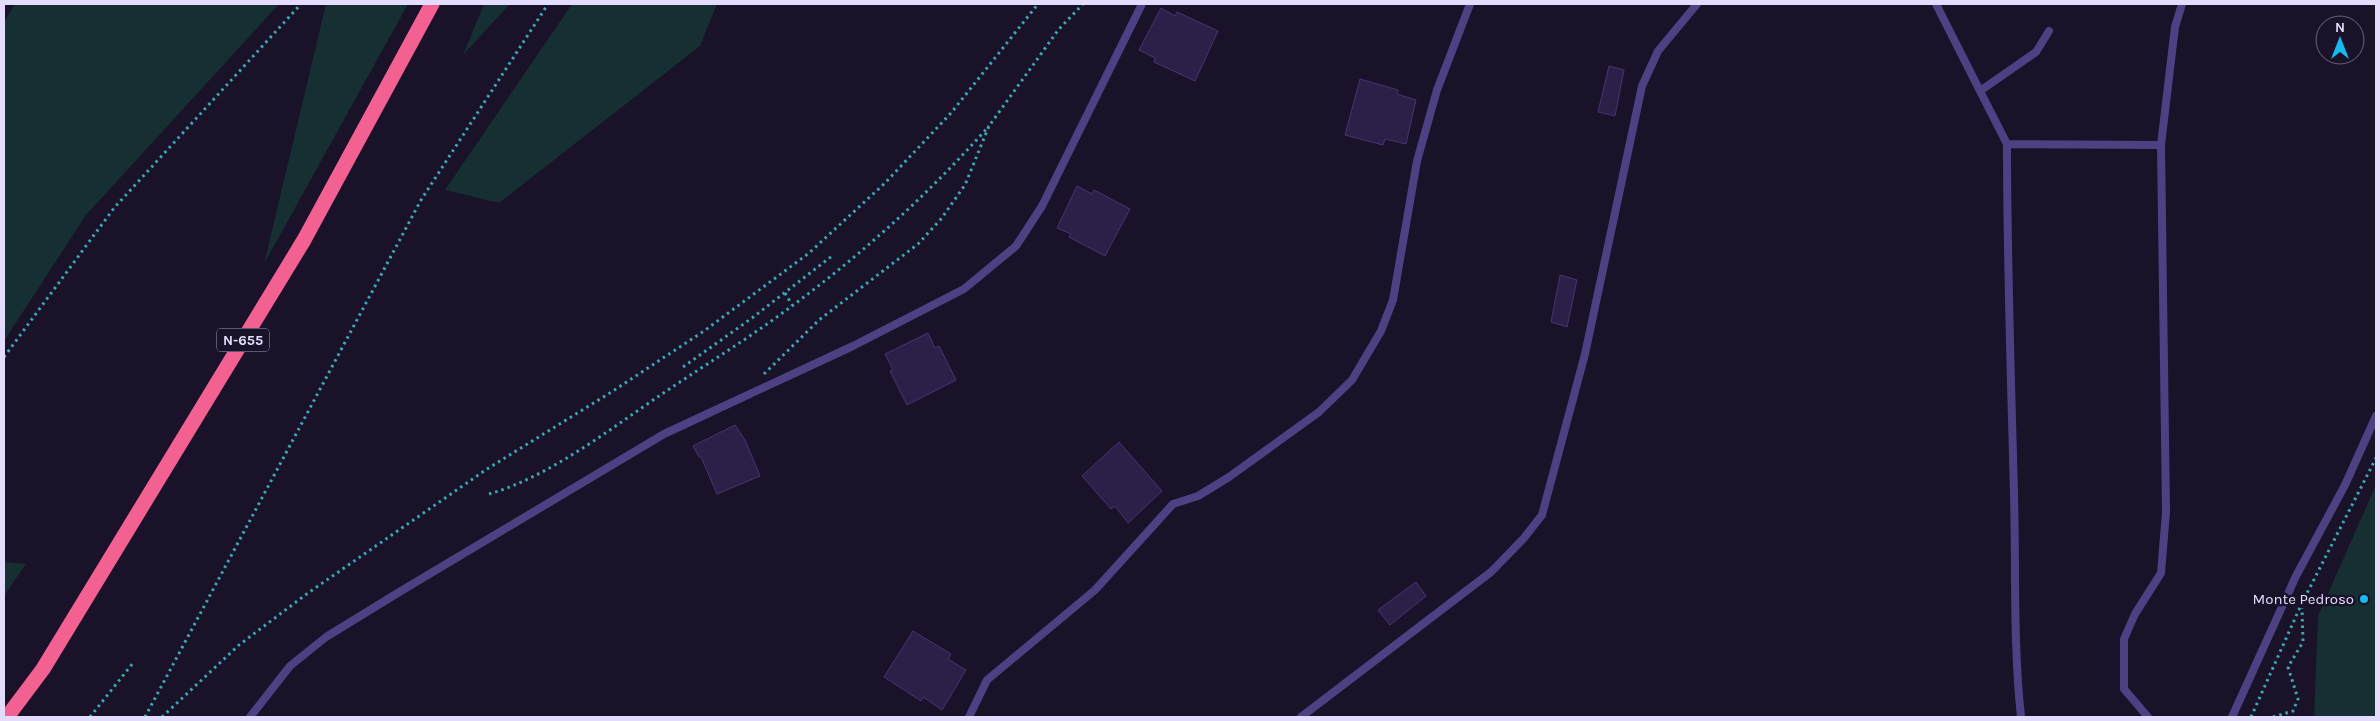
<svg xmlns="http://www.w3.org/2000/svg" width="2380" height="721" font-family="Karla,sans-serif">
	<style>
		.green { fill: #162f32 }
		.building { fill: #2d2048; stroke: #493372 }
		.lines { fill: none; stroke-linecap: round; stroke-linejoin: round }
		.path { stroke: #3aa9b3; stroke-width: 3; stroke-dasharray: 2.5 4; stroke-linecap: butt }
		.lane { stroke: #4d4184; stroke-width: 8 }
		.highway { stroke: #f36092; stroke-width: 15 }
		.poi-dot { fill: #16baee; stroke: #191228; stroke-width: 2 }
		.labels { text-anchor: middle; dominant-baseline: central; stroke-width: 5; stroke-linejoin: round; paint-order: stroke }
		.shield { fill: #191228; stroke: #a79fbc; stroke-width: 1 }
		.shield-label { font-size: 14px; font-weight: bold; fill: #e4dcfc }
		.poi-label { font-size: 15px; fill: #e4dcfc; stroke: #191228; text-anchor: end }
	</style>
	<rect width="100%" height="100%" fill="#191228"/>
	<path class="green" d="M15 4H279L86 215 4 341V22Z
		M326 4H408L264 264Z
		M484 4H510L463 55Z
		M572 4H717L700 46 499 203 445 190Z
		M2376 485V717H2314L2318 616Z
		M4 562 26 564 4 596Z"/>
	<path class="building" d="M1161 8 1175 16 1177 12 1218 31 1195 81 1154 62 1155 58 1139 50Z
		M1609 66 1624 70 1615 116 1598 112Z
		M1360 79 1398 90 1397 94 1416 100 1406 144 1385 139 1383 145 1345 135Z
		M1077 186 1092 194 1094 190 1130 209 1105 256 1069 237 1071 234 1057 228Z
		M1560 275 1577 280 1567 327 1551 322Z
		M928 333 935 348 939 346 956 380 907 405 890 371 893 370 885 354Z
		M735 425 745 440 760 476 717 494 701 457H699L693 446Z
		M1119 442 1162 491 1128 523 1115 506 1111 509 1082 476Z
		M1416 582 1426 596 1390 625 1378 610Z
		M913 631 951 654 948 659 966 670 942 710 923 697 921 701 884 677Z"/>
	<g class="lines">
		<path class="path" d="M785 293 792 305
			M4 357 114 208 301 4
			M683 367 752 318 832 256
			M764 374 819 320 918 244 941 219 965 185 989 126 1059 29 1083 4
			M489 494C549 477 610 429 662 394 693 373 725 353 757 331 841 273 921 203 989 126
			M90 717 133 663
			M145 717 421 200 548 4
			M162 717 239 645 308 593 487 469 613 391 704 331 809 253 885 183 951 113 1038 4
			M2251 717 2301 605 2376 458
			M2273 717 2293 711 2298 699 2288 667 2303 642 2302 608"/>
		<path class="lane" d="M1936 4 1980 91 2036 52 2049 31
			M1980 91 2007 144
			M250 717 290 666 326 637 401 591 664 434 853 346 964 289 1016 246 1042 206 1142 4
			M969 717 987 680 1095 590 1173 504 1198 496 1229 477 1319 412 1352 380 1381 331 1393 300 1417 161 1437 90 1470 4
			M1301 717 1491 572 1524 538 1542 515 1585 354 1642 86 1658 51 1697 4
			M2021 717C2013 643 2016 568 2014 494 2011 377 2007 261 2007 144L2161 145 2175 27 2182 4
			M2148 717 2124 689V639L2135 614 2161 573 2166 512 2161 145
			M2232 717 2296 576 2345 485 2376 416"/>
		<path class="highway" d="M7 717 43 669 304 240 432 4"/>
	</g>
	<circle class="poi-dot" cx="2364" cy="599" r="5"/>
	<g class="labels">
		<rect class="shield" x="217" y="328.5" width="52" height="23" rx="4"/>
		<g class="shield-label">
			<text x="243" y="340">N-655</text>
		</g>
		<g class="poi-label">
			<text x="2354" y="599">Monte Pedroso</text>
		</g>
	</g>
	<rect width="2380" height="721" fill="none" stroke="#e4dcfc" stroke-width="10"/>
	<g transform="translate(2340 40)"><circle r="24" fill="#191228" stroke="#6a637d"/>
	<path d="M0-4L9 19L0 12L-9 19Z" fill="#16baee"/>
	<text y="-8" font-size="14" font-weight="bold" text-anchor="middle" fill="#e4dcfc">N</text>
	</g>
</svg>
